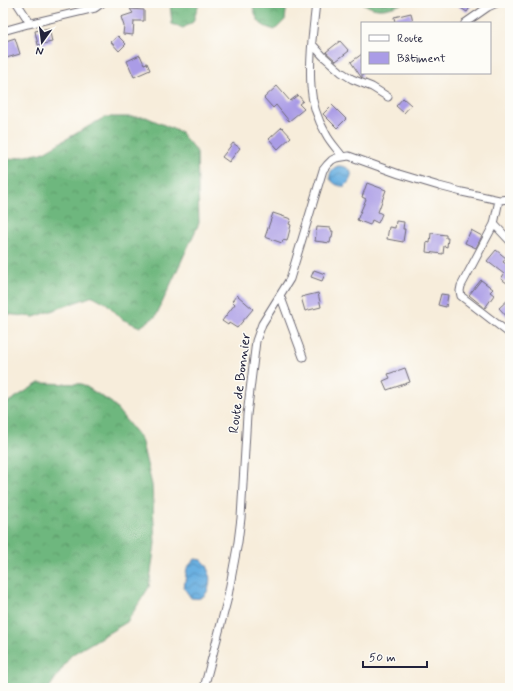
<svg xmlns="http://www.w3.org/2000/svg" width="513" height="691" font-family="Mynerve,sans-serif">
	<style>
		.forest { fill: url(#forest-crowns); stroke: #486c5c }
		.water { fill: url(#water-waves); stroke: #46698e }
		.building { fill: #aa9ce6 }
		.lines { fill: none; stroke-linecap: round; stroke-linejoin: round }
		.minor-casing { stroke: #6d6973; stroke-width: 9 }
		.minor { stroke: #fff; stroke-width: 7 }
		.labels { text-anchor: middle; dominant-baseline: central; stroke-width: 3; stroke-linejoin: round; paint-order: stroke }
		.street-label { font-size: 14px; fill: #22223b; stroke: #fdfcf7 }
	</style>
	<defs>
		<pattern id="forest-crowns" width="20" height="18" patternUnits="userSpaceOnUse"><rect width="20" height="18" fill="#6eb77e"/><path d="M2 6a3 3 0 1 1 6 0M12 15a3 3 0 1 1 6 0" fill="none" stroke="#5a9468"/></pattern>
		<pattern id="water-waves" width="16" height="10" patternUnits="userSpaceOnUse"><rect width="16" height="10" fill="#6bb0e1"/><path d="M0 5q4-4 8 0t8 0" fill="none" stroke="#588fb8"/></pattern>
	</defs>
	<rect width="100%" height="100%" fill="#fdfcf7"/>
	<filter id="ink" filterUnits="userSpaceOnUse"><feTurbulence type="fractalNoise" baseFrequency=".025" numOctaves="2"/><feDisplacementMap in="SourceGraphic" scale="8" xChannelSelector="R" yChannelSelector="G"/><feConvolveMatrix kernelMatrix="1 2 1 2 8 2 1 2 1" color-interpolation-filters="sRGB"/></filter>
	<filter id="wash" filterUnits="userSpaceOnUse"><feTurbulence type="fractalNoise" baseFrequency=".012" numOctaves="4" result="noise"/><feDisplacementMap in="SourceGraphic" scale="16" xChannelSelector="R" yChannelSelector="G"/><feGaussianBlur stdDeviation="0.9" result="paint"/><feColorMatrix in="noise" values="0 0 0 0 0 0 0 0 0 0 0 0 0 0 0 0 0 1.4 0 .05"/><feComposite in="paint" operator="in"/></filter>
	<g filter="url(#wash)">
		<rect width="100%" height="100%" fill="#f7eddb"/>
		<path class="forest" d="M170 3H199L193 22 183 28 172 24Z
			M252 3H287L285 20 275 30C257 25 257 20 252 3Z
			M363 3H404C388 9 377 13 363 3Z
			M105 117H146L180 132 197 152 199 223 156 316 140 327 122 319 106 303 93 296 34 317 5 314 3 312V163L10 159 42 153Z
			M39 383 82 384 112 403 141 439 152 485 155 543 149 587 127 622 71 655 49 688H3V406L5 404Z"/>
		<path class="water" d="M338 166C353 166 355 176 345 186 339 187 334 184 330 179 329 173 332 168 338 166Z
			M195 559 202 560C204 562 207 565 208 568 211 577 211 594 200 598 197 599 194 598 191 598L184 588 187 568Z"/>
		<g id="blocks">
			<path class="building" d="M453 3H468L471 6 467 12Z
				M130 9 144 10V21H134L133 35 123 34 124 26 121 17 133 13Z
				M411 13 413 23H395L394 17Z
				M49 28 52 42 38 45 35 31Z
				M118 36 126 44 119 51 111 42Z
				M15 38 20 54 3 59V42Z
				M340 41 349 51 336 61 326 52Z
				M362 54V78L361 77 351 62Z
				M140 55 144 64 147 63 150 70 134 77 127 61Z
				M277 86 290 101 298 95 303 101 299 104 304 109 289 121 276 105 273 108 264 98Z
				M403 98 411 105 404 113 396 106Z
				M332 105 346 119 337 128 323 114Z
				M282 127 291 137 278 149 269 139Z
				M233 143 240 148 229 162 222 157Z
				M367 183 386 190 378 212 382 214 378 223 372 220 370 225 357 220 366 199 362 197Z
				M273 213 291 219 289 224 291 225 287 241 283 240 282 243 265 237Z
				M396 221 404 222 403 229H405L403 242 387 239 389 227 395 228Z
				M317 227 331 228V231H333L332 238H331L330 243 315 241Z
				M471 230 482 236 476 248 465 243Z
				M431 233 446 235V238H448L447 247 444 246 443 254 426 252 427 242 430 243Z
				M496 250 506 258 503 262 509 266 510 265V285L501 279 504 274 487 261Z
				M314 270 325 274 322 281 311 277Z
				M481 280 493 289 490 292 494 295 485 308 469 295Z
				M318 293 321 307 305 311 301 297Z
				M441 294 448 295 446 307 438 305Z
				M237 295 253 309 237 328 229 323 228 325 222 321 235 304 232 301Z
				M510 298V320L499 308Z
				M405 368 410 382 387 390 383 381 390 378 388 374Z"/>
		</g>
	</g>
	<g filter="url(#ink)">
		<use href="#blocks" fill-opacity="0" stroke="#6d6973" stroke-width="1"/>
		<g class="lines">
			<g class="minor-casing">
				<path id="minor" d="M17 3 30 23
					M316 3C313 30 309 59 311 87 312 103 318 120 326 134 330 142 337 149 342 156
					M465 23 488 7 497 3
					M3 31 28 24 95 8 102 3
					M312 44 323 56 341 72 352 79 372 87 388 97
					M499 200 494 224 461 286 460 291 461 296 510 334
					M494 224 510 241
					M280 295 303 357
					M204 688 227 601 238 542 241 518 247 415 256 341 262 324 290 279 323 170 327 165 332 160 336 158 349 156 399 174 439 186 462 192 499 200 510 199"/>
			</g>
			<use href="#minor" class="minor"/>
		</g>
	</g>
	<g class="labels">
		<g class="street-label">
			<text transform="translate(240 383) rotate(-83)">Route de Bonnier</text>
		</g>
	</g>
	<rect width="513" height="691" fill="none" stroke="#fdfcf7" stroke-width="16"/>
	<rect x="361" y="22" width="130" height="52" fill="#fdfcf7" stroke="#a5a5ac"/>
	<rect x="369" y="35" width="20" height="6" fill="#ffffff" stroke="#a5a5ac"/>
	<text x="397" y="42" font-size="12" fill="#22223b">Route</text>
	<rect x="369" y="52" width="20" height="12" fill="#aa9ce6" stroke="#a5a5ac"/>
	<text x="397" y="62" font-size="12" fill="#22223b">Bâtiment</text>
	<g transform="translate(42 42) rotate(194)" stroke="#fdfcf7" stroke-width="3" paint-order="stroke">
	<path d="M0-3L7 15L0 10L-7 15Z" fill="#22223b"/>
	<text y="-6" font-size="11" font-weight="bold" text-anchor="middle" fill="#22223b">N</text>
	</g>
	<path d="M363 661v6h64v-6" fill="none" stroke="#22223b" stroke-width="2"/>
	<text x="369" y="661" font-size="12" fill="#22223b" stroke="#fdfcf7" stroke-width="3" paint-order="stroke">50 m</text>
</svg>
